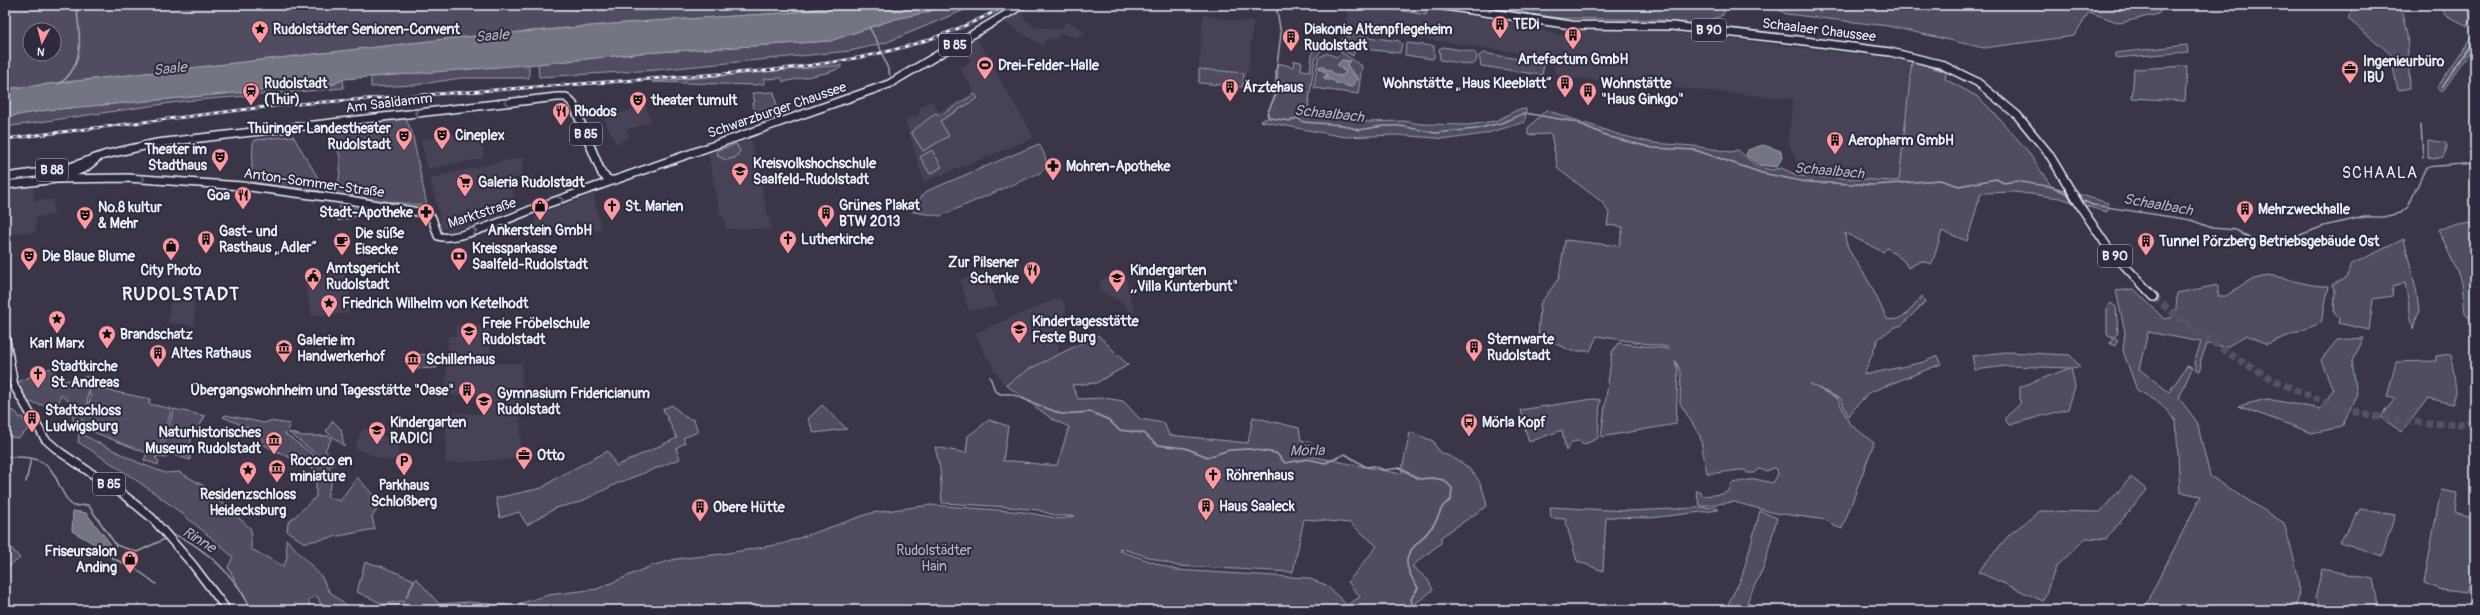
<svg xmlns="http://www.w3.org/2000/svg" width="2480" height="615" font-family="Pangolin,sans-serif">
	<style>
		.built { fill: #464354 }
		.green { fill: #504e5f; stroke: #9ca0ac; fill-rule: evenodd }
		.water { fill: #737482; stroke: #a2a6b1 }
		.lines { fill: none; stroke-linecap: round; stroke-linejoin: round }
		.stream { stroke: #a2a6b1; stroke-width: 1.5 }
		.primary-tunnel { stroke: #545262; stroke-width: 7; stroke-dasharray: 7 3.5; stroke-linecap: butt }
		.primary-casing { stroke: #e8f1f8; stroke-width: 10 }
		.primary { stroke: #2f2a3d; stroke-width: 7 }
		.rail-casing { stroke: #e8f1f8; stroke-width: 3 }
		.rail { stroke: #2f2a3d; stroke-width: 1.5; stroke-dasharray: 4.5; stroke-linecap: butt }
		.oneway { stroke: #70707e }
		.labels { text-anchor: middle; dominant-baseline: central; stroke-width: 4; stroke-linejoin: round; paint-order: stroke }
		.shield { fill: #2f2a3d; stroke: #b0b5c0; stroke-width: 1 }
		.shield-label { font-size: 13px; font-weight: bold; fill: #e8f1f8 }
		.poi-label { font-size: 14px; font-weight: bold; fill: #e8f1f8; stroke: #2f2a3d; text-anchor: start }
		.street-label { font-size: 14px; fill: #e8f1f8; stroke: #2f2a3d }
		.park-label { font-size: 14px; fill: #b3b8c2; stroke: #2f2a3d }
		.water-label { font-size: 15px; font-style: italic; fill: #aeb2bd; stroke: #2f2a3d }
		.quarter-label { font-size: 16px; letter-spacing: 1px; fill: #e8f1f8; stroke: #2f2a3d }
		.district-label { font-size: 18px; font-weight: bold; letter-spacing: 1px; fill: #e8f1f8; stroke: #2f2a3d }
	</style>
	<rect width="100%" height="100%" fill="#3a3648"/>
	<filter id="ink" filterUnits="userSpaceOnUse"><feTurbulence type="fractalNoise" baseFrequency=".025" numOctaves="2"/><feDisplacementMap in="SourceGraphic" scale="8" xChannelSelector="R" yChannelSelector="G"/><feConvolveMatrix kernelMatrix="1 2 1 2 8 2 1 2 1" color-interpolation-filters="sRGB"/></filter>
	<g filter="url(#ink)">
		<path class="built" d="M1348 5H1408L1520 24 1558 35 1575 31H1665L1912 61 1899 180H1871L1807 172 1800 170 1788 140 1793 99 1562 77 1554 71V58L1350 28 1346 23Z
			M1021 12 1026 21 1035 27 1061 29 1066 21 1087 32 1076 38 1060 33 1056 40 1047 38 1043 46 1004 22Z
			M1203 15 1240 22 1253 21 1248 73 1199 69Z
			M977 39 1033 136V138L924 182 905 119 916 116 919 114 920 107 932 101 939 112 974 92 960 68 971 61 963 47Z
			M645 105 651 122 627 130 629 138 616 144 604 119Z
			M480 129 484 158 428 169 421 140Z
			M751 139 771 229H724L725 218 720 215 708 154Z
			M522 157V177L513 178 514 200 509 202 510 205 497 208 498 217 453 229V232H451L439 225 441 222 430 178Z
			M33 187 34 201 53 199 54 215 36 217V232L5 234V190Z
			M594 194 601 230 535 229 536 211H552L556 208Z
			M345 269 351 303 349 313 312 316 305 286 308 279Z
			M984 272 998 306 969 311 960 280Z
			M1124 272 1135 313 1134 314 1124 304 1100 290 1099 286 1102 279Z
			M1058 298 1063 300 1066 310 1059 334 1058 354 1006 385 1003 383 986 356 975 333Z
			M194 300 195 326 168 323 170 303Z
			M456 326H491L490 356H448V336H456Z
			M447 363H522L520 457 507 460 446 463V413L484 414 485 396 446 395Z
			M363 428 399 442 398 460 381 459 354 448Z"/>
		<path class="green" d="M5 5H572L574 10H650L652 5H838L799 12 637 22 465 37 5 89ZM30 30H54V54H30Z
			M944 5H976L885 43 850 51 656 70 539 77 538 64 643 53 830 41 895 19 928 12Z
			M1392 5H1425L1428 6 1426 15 1392 9Z
			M1486 5H1726L1723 15 1698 25 1666 23 1665 20 1558 18 1485 7Z
			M1771 5H2166L2158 14 2120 23 2089 12 2074 36 1984 48 1888 26 1786 14Z
			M2343 5H2400L2407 35 2410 88 2398 90 2390 53 2348 19 2352 9Z
			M2441 5H2475V13L2468 26 2445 15Z
			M2475 32V45L2442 92 2437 88Z
			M1351 35 1399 41 1402 44 1400 53 1355 48 1353 56 1341 49 1342 39Z
			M1406 43 1434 46V58L1432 59 1405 55Z
			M2187 45 2188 52 2115 58V53Z
			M1313 47 1322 49 1315 59 1308 107 1303 109 1304 112 1368 122 1404 121 1421 124 1468 125 1496 121 1517 110 1526 109 1525 122 1484 134 1449 139 1396 135 1345 137 1260 121 1268 118V111L1277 94 1278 63 1293 67 1294 61 1302 62 1301 70 1310 71Z
			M1443 47 1474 52 1477 56 1476 62 1472 65 1440 60 1439 49Z
			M1341 52 1362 66 1358 94 1314 88 1318 58 1327 53 1336 57ZM1350 61 1347 65 1358 79 1352 87 1336 83 1319 67H1324V69L1330 70 1335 75 1342 76 1346 72 1341 69Z
			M1483 53 1541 63 1544 65 1542 75 1481 66 1479 56Z
			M1912 61 1946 72 1945 79 1978 97 1995 114 2026 149 2051 186 2108 203 2107 212 2060 198 2015 192 1981 193 1967 241 1942 231 1932 264 1921 261 1908 268 1904 261 1887 248 1883 252 1845 233C1845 250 1858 263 1866 277 1874 290 1880 305 1887 319 1903 323 1913 307 1922 296L1925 302 1902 325 1893 328 1878 339 1864 375 1924 362 1937 356 1941 364 1868 393 1848 416 1841 399 1810 384 1838 399 1849 423 1874 443 1842 529 1832 525 1827 520 1775 513 1734 502 1700 506 1696 491H1700L1702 496 1723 494 1729 491 1732 483 1755 479 1773 483 1778 474 1777 469 1773 468 1767 471 1759 469 1755 473H1747L1745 470C1731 470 1720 474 1707 473L1700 436 1680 403 1681 372 1675 361 1678 372 1676 424 1601 437 1612 352 1618 343 1669 349 1668 347 1597 336 1590 351H1572L1554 343 1538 341 1540 304 1559 278 1565 240 1619 246 1623 227 1607 225 1609 213 1602 202 1558 169 1551 134 1528 135V128L1546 110 1620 135 1653 143 1693 146 1731 152 1738 150 1758 167 1772 170 1781 168 1799 176 1894 181 1899 180Z
			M529 64V78H461L415 85 371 87V77Z
			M842 65V67L830 72 783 82 782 78 764 79V84L755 85 652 82Z
			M2187 66 2185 101 2132 98 2134 69Z
			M1199 69 1244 73 1243 87 1199 83Z
			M343 79 344 88 185 101 5 127V117L47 110 334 84Z
			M774 92 779 118 760 125 752 103 755 102 752 93Z
			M975 94 978 98 940 121 949 136 923 151 911 132 936 113 939 116Z
			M405 118 412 132 427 206 337 195C341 161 344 158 328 127Z
			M293 136 321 183 320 190 315 191 253 183 251 180 253 143 255 140Z
			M2428 140 2447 143V148L2443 157 2433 159 2428 157Z
			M736 144 740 151 735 158 726 160 718 156 717 151Z
			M1039 144C1045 155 1049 161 1042 172L940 216 913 212V206L927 191Z
			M932 150 942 167 930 174 920 157Z
			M340 206 378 211 338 221Z
			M2475 222V323L2465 314 2462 282 2438 229Z
			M2404 239 2417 294 2419 311 2413 329 2405 283 2393 287 2392 296 2373 299 2369 330 2338 323 2339 318 2334 313 2335 291 2332 285 2346 278 2352 264Z
			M2268 275C2289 278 2308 287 2329 286L2321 323 2267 344 2246 335 2227 347 2207 344 2201 359 2200 371H2196L2194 363 2201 342 2148 332 2139 369 2169 392 2187 366 2192 368 2179 398 2197 422 2210 476 2284 523C2290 549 2306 584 2295 610H2146L2152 592 2201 496 2180 492 2176 421 2160 403 2137 390 2123 351 2125 332 2116 291 2134 289 2164 319 2171 318 2176 309 2177 293 2218 285V296H2226L2248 281Z
			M2111 303 2116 307 2118 333 2114 337 2118 340 2115 346 2110 344 2113 337 2108 335 2107 332V307Z
			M1098 335 1128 365 1096 383 1072 385 1078 399 1104 398 1123 401 1140 419 1164 423 1169 435 1248 443 1253 417 1299 428 1301 440 1311 443 1310 456 1401 474 1410 432 1433 441 1439 452C1468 463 1481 474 1487 506L1441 537V543L1412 566 1428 580 1433 590 1416 603 1420 610H380L382 606 403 604 404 601 383 604 357 592 365 562 381 566 414 580 406 598 416 578 439 604 468 602 512 606 548 595 597 589 651 566 676 559 722 554 782 544 871 513 930 505 1024 512 1061 519 1075 516H1057L1038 510 1008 507 942 503 940 469 935 447 966 453 968 436 989 420 1008 426 1003 461C1022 460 1039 466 1057 465L1069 427 1052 419 1006 385 1029 369ZM1304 519 1350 523 1377 546 1348 582 1360 597 1347 605 1326 585 1307 578 1176 570 1120 551V548L1177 566 1293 572Z
			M2364 338 2352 361 2357 394 2342 427 2312 433 2238 406 2267 399 2321 409 2333 390 2321 360 2337 340Z
			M2006 352 2070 355 2080 367 2071 368 2075 387 2068 409 2009 425 2004 419 2020 404V387L2070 368 2006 366 1975 370 1972 356Z
			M411 354 437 355V368L411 369Z
			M2451 354 2456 391 2453 404 2428 398 2402 432 2380 417 2395 399 2387 397 2396 362 2436 361V356Z
			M53 367 59 382 90 376 87 403H89L91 396 89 395 91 387 150 399 149 404 172 409 158 452 159 456 155 458 159 461 158 465 144 460 147 453 83 428 81 430 83 420H81L77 429 74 426 71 403 61 395 60 400 51 407 28 402 17 385 18 382Z
			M2475 383V466C2471 439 2469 411 2475 383Z
			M1593 399 1600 400 1598 438 1583 445 1580 441C1569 441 1571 444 1566 451L1562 430 1529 442 1520 410Z
			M672 405 685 417 694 420 698 432 683 438 685 443 676 448 680 459 618 483 580 502 556 508 527 525 519 512 500 518 496 498 542 488 558 477 608 451 616 466 677 438 663 409Z
			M822 405 847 429 814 433 808 419Z
			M174 409 205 416 196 433 193 432 187 456H190V460L168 453 166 458 160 457Z
			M11 410 17 413 20 418 22 417 29 429 18 438 5 436V415Z
			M225 415 264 423 270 421 290 424 285 434 329 466 333 477 327 497 340 501 357 477 381 504 372 517 375 529 308 542H303L287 531 288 523 316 497V470L264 445 260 433 223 417Z
			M333 421 341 429 344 446 326 431Z
			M288 432 302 436H328L332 438 325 450 335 462 332 466Z
			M79 433 139 463 165 473 179 472 204 486 251 529V549L283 566 287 559 286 539 321 576 329 591 352 610H324L317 596 308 600 312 610H251L228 567 233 557C184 512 134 477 78 442Z
			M2131 477 2147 490 2106 539 2086 538 2056 567 2043 601 1978 572 2009 535 2040 511 2100 512Z
			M2441 490 2457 493 2455 512 2475 518V565L2467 593 2442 590 2424 583Z
			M1550 507 1628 511 1716 507 1719 510 1650 518 1606 517 1603 571 1577 561 1565 519 1551 518Z
			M2360 509 2395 515 2382 556 2340 542Z
			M1760 511 1777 518 1764 566 1747 602 1758 610H1725L1742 577Z
			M5 541 20 558 8 567 5 564Z
			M2322 569 2373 579 2379 610H2326L2315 599Z"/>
		<path class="water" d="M838 5H944L928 12 895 19 830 41 643 53 538 64 344 79 334 84 48 110 5 117V89L465 37 637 22 799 12Z
			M1342 60 1351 61 1347 65 1351 73 1357 76 1358 79 1352 87 1336 83 1333 80H1325L1324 76H1328L1327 73 1319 69 1320 66H1323L1324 69 1330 70 1335 75 1342 76 1346 72 1337 65Z
			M1763 145 1781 151 1782 157 1777 167 1759 165 1746 155 1748 150Z
			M73 511 86 513 110 543 108 552 72 531Z"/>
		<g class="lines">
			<path class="stream" d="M1226 5H1247
				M1276 5 1281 34 1276 72V93L1267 114 1270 118 1290 121 1297 118 1303 122 1343 125 1359 130 1383 126H1401L1435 133 1476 129 1501 123 1525 113 1576 122 1610 137 1653 148 1695 150 1762 173 1806 182 1875 185 1940 180 1959 186 1996 179 2004 183 2015 181 2053 187 2070 195
				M869 27 879 45 890 75
				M59 84C86 66 80 32 76 5
				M2442 87 2475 38
				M2421 125 2423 157
				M2079 199 2093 205 2191 220 2212 228 2236 230 2259 244H2276L2324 226 2364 217H2383L2400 213 2408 207 2426 167 2475 163
				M990 377 995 391 1001 394H1011L1061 414 1091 412 1109 420 1119 430 1144 433 1157 445 1185 448 1208 457 1229 450 1249 449 1276 453 1285 463 1308 459 1325 463 1345 454 1366 467 1374 466 1384 470 1400 468 1419 479 1432 478 1444 480 1452 488 1451 500C1438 507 1442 513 1434 524 1415 552 1393 551 1418 588L1411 599 1414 610
				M5 456C15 458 27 456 37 460 59 467 57 493 73 506L88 505 116 545 137 552 167 538
				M26 482 31 459
				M171 536C182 532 216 561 224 570 235 581 245 596 252 610
				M116 545 110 555 112 558 136 569 156 584"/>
			<path class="primary-tunnel" d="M2154 297C2249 377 2347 431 2475 423"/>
			<g class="primary-casing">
				<path id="primary" d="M1438 5 1571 25 1672 26 1797 40 1890 52 1940 64 1977 82 2017 115 2049 154 2082 209 2109 249 2154 297
					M68 175 85 168 95 160
					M5 177 65 169 104 155 157 143 557 97H566L573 104 602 174 609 180H616
					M5 185 57 179 128 178 242 186 349 200 424 213 432 218 438 236C453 244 520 214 538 207L889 84 1022 5
					M5 334 14 386 45 439 60 452 125 496 152 518 193 565 227 610"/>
			</g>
			<use href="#primary" class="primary"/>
			<g class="rail-casing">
				<path id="rail" d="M5 139 282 105 763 71C851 62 928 49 1007 5"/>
			</g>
			<use href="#rail" class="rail"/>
		</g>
		<defs><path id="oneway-chevron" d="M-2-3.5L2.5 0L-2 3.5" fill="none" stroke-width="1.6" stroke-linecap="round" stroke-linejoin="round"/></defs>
		<g class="oneway">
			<use href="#oneway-chevron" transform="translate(507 102) rotate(174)"/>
			<use href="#oneway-chevron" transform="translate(417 113) rotate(173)"/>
			<use href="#oneway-chevron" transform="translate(142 179) rotate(6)"/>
			<use href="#oneway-chevron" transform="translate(561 200) rotate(-18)"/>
			<use href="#oneway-chevron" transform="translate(474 231) rotate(-14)"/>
		</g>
	</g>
	<defs>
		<g id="building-pin" transform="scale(0.9)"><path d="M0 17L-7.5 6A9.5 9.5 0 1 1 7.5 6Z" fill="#ff9aa2" stroke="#2f2a3d"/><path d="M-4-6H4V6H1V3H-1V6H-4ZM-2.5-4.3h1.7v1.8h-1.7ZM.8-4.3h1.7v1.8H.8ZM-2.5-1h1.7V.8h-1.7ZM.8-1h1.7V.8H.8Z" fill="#111"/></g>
		<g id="sight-pin" transform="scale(0.9)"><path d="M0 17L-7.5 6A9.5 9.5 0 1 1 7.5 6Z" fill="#ff9aa2" stroke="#2f2a3d"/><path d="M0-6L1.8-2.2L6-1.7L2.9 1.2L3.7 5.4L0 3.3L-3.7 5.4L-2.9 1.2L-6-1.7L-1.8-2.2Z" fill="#111"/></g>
		<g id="stadium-pin" transform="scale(0.9)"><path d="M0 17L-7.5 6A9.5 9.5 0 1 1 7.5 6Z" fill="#ff9aa2" stroke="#2f2a3d"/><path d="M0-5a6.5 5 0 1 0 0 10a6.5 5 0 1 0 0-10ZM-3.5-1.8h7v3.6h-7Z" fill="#111"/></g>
		<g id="office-pin" transform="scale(0.9)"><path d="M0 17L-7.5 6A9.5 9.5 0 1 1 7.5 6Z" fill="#ff9aa2" stroke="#2f2a3d"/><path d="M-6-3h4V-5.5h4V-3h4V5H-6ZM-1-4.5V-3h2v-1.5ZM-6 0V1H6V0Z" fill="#111"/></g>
		<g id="station-pin" transform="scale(0.9)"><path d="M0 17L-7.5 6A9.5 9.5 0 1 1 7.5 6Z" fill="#ff9aa2" stroke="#2f2a3d"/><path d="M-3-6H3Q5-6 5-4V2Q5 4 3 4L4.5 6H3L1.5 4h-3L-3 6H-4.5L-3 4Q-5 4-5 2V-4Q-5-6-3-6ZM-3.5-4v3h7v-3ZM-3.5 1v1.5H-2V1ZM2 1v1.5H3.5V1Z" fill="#111"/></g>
		<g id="theatre-pin" transform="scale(0.9)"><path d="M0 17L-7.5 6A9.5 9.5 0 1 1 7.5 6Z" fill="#ff9aa2" stroke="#2f2a3d"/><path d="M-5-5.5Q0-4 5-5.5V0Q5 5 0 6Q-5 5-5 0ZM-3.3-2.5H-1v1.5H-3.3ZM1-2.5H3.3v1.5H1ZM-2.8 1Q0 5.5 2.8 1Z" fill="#111"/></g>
		<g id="restaurant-pin" transform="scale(0.9)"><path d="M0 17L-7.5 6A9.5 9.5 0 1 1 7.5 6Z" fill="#ff9aa2" stroke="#2f2a3d"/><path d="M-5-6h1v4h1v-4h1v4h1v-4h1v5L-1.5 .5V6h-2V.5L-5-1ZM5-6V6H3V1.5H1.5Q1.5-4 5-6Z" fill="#111"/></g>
		<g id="pharmacy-pin" transform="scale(0.9)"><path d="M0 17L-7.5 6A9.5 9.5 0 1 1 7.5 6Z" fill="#ff9aa2" stroke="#2f2a3d"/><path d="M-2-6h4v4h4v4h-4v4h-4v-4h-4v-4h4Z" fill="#111"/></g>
		<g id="school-pin" transform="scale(0.9)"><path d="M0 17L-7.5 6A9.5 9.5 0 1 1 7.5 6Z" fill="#ff9aa2" stroke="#2f2a3d"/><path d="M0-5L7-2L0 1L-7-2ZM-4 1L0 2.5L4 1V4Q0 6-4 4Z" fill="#111"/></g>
		<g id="supermarket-pin" transform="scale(0.9)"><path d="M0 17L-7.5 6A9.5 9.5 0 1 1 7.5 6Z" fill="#ff9aa2" stroke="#2f2a3d"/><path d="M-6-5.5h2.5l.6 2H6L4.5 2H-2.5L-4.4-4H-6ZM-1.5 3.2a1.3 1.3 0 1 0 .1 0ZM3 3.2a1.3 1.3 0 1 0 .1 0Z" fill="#111"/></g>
		<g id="shop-pin" transform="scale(0.9)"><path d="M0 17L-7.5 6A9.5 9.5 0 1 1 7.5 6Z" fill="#ff9aa2" stroke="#2f2a3d"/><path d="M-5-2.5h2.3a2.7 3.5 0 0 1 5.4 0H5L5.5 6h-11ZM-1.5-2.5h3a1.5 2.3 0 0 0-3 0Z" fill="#111"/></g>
		<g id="church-pin" transform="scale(0.9)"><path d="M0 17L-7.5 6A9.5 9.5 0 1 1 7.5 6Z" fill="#ff9aa2" stroke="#2f2a3d"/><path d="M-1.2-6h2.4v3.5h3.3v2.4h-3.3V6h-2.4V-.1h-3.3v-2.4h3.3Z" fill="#111"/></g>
		<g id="cafe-pin" transform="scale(0.9)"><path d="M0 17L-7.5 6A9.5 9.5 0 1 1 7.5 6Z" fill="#ff9aa2" stroke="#2f2a3d"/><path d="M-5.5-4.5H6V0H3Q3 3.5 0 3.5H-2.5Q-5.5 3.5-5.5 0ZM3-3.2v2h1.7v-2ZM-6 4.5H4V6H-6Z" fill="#111"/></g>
		<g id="bank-pin" transform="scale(0.9)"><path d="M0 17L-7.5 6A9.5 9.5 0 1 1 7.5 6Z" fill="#ff9aa2" stroke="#2f2a3d"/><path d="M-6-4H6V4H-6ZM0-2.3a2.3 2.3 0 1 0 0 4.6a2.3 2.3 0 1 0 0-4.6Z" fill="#111"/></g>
		<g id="civic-pin" transform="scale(0.9)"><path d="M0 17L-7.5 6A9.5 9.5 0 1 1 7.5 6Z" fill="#ff9aa2" stroke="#2f2a3d"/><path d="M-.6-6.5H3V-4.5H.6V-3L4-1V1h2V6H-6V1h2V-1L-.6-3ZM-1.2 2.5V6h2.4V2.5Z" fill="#111"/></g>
		<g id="museum-pin" transform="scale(0.9)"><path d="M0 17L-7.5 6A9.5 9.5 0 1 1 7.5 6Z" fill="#ff9aa2" stroke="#2f2a3d"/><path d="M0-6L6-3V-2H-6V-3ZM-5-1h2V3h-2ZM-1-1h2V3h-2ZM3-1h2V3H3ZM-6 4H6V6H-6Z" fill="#111"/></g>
		<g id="bus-pin" transform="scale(0.9)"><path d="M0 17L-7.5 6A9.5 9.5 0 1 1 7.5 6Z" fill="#ff9aa2" stroke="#2f2a3d"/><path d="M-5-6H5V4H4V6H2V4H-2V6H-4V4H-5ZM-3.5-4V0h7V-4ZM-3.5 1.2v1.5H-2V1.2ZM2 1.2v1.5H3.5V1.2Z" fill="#111"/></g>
		<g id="parking-pin" transform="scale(0.9)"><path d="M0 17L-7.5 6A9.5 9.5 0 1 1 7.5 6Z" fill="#ff9aa2" stroke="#2f2a3d"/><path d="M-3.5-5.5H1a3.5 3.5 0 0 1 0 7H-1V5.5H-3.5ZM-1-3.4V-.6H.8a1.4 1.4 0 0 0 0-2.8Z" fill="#111"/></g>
	</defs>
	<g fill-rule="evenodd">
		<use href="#building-pin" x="1500" y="24"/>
		<use href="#sight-pin" x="260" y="29"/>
		<use href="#building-pin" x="1573" y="35"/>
		<use href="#building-pin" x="1291" y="37"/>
		<use href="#stadium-pin" x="985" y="65"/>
		<use href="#office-pin" x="2350" y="69"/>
		<use href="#building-pin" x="1565" y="83"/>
		<use href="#building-pin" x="1230" y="87"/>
		<use href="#station-pin" x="251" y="91"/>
		<use href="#building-pin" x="1588" y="91"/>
		<use href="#theatre-pin" x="638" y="100"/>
		<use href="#restaurant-pin" x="561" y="111"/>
		<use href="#theatre-pin" x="442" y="135"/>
		<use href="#theatre-pin" x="404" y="136"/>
		<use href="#building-pin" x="1835" y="140"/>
		<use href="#theatre-pin" x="220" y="157"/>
		<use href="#pharmacy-pin" x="1053" y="166"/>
		<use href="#school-pin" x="740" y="171"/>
		<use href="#supermarket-pin" x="465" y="182"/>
		<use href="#restaurant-pin" x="243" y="195"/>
		<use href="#shop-pin" x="540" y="206"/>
		<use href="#church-pin" x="612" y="206"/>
		<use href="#building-pin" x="2245" y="209"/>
		<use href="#pharmacy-pin" x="426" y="212"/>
		<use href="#building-pin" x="826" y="213"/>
		<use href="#theatre-pin" x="85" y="215"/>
		<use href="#building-pin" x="206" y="239"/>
		<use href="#church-pin" x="788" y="239"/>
		<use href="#cafe-pin" x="342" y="241"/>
		<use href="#building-pin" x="2146" y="241"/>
		<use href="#shop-pin" x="171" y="246"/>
		<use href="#theatre-pin" x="29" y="256"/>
		<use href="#bank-pin" x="459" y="256"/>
		<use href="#restaurant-pin" x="1032" y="270"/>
		<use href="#civic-pin" x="313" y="276"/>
		<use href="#school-pin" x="1117" y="278"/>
		<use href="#sight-pin" x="329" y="303"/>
		<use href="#sight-pin" x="57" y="319"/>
		<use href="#school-pin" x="1019" y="329"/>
		<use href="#school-pin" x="469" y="331"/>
		<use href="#sight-pin" x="107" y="334"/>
		<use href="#building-pin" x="1474" y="347"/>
		<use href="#museum-pin" x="284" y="348"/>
		<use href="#building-pin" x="158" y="353"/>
		<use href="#museum-pin" x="413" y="359"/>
		<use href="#church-pin" x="38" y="374"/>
		<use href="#building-pin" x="467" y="390"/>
		<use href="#school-pin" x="484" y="401"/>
		<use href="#building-pin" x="32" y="418"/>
		<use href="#bus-pin" x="1469" y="422"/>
		<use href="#school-pin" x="377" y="430"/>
		<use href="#museum-pin" x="274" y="440"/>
		<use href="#office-pin" x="524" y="455"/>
		<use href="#parking-pin" x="404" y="461"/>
		<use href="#museum-pin" x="277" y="468"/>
		<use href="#sight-pin" x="248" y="470"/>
		<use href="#church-pin" x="1213" y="475"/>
		<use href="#building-pin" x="1206" y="506"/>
		<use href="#building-pin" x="700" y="507"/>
		<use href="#shop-pin" x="130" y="559"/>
	</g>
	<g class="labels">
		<g class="shield">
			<rect x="1692" y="19" width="34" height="22" rx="3"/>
			<rect x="939" y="34" width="32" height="22" rx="3"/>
			<rect x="570" y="123" width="32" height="22" rx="3"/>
			<rect x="36" y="159" width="32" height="22" rx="3"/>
			<rect x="2098" y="245" width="34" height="22" rx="3"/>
			<rect x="93" y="473" width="32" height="22" rx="3"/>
		</g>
		<g class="shield-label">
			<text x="1709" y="30">B 90</text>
			<text x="955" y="45">B 85</text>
			<text x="586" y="134">B 85</text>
			<text x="52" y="170">B 88</text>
			<text x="2115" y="256">B 90</text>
			<text x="109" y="484">B 85</text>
		</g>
		<g class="poi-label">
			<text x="1513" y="24">TEDi</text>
			<text x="273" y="29">Rudolstädter Senioren-Convent</text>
			<text x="1304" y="29">Diakonie Altenpflegeheim<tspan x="1304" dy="16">Rudolstadt</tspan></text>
			<text x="1573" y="59" text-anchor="middle">Artefactum GmbH</text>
			<text x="2363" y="61">Ingenieurbüro<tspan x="2363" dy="16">IBU</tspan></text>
			<text x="998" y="65">Drei-Felder-Halle</text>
			<text x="264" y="83">Rudolstadt<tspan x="264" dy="16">(Thür)</tspan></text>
			<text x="1552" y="83" text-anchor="end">Wohnstätte „Haus Kleeblatt“</text>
			<text x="1601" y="83">Wohnstätte<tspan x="1601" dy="16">"Haus Ginkgo"</tspan></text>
			<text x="1243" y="87">Ärztehaus</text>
			<text x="651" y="100">theater tumult</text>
			<text x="574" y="111">Rhodos</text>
			<text x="391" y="128" text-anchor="end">Thüringer Landestheater<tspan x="391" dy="16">Rudolstadt</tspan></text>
			<text x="455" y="135">Cineplex</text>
			<text x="1848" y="140">Aeropharm GmbH</text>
			<text x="207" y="149" text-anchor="end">Theater im<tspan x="207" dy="16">Stadthaus</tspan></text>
			<text x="753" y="163">Kreisvolkshochschule<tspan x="753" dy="16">Saalfeld-Rudolstadt</tspan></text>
			<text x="1066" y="166">Mohren-Apotheke</text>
			<text x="478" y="182">Galeria Rudolstadt</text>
			<text x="230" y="195" text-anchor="end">Goa</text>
			<text x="839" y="205">Grünes Plakat<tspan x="839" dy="16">BTW 2013</tspan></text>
			<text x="625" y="206">St. Marien</text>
			<text x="98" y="207">No.8 kultur<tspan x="98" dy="16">&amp; Mehr</tspan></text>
			<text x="2258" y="209">Mehrzweckhalle</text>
			<text x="413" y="212" text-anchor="end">Stadt-Apotheke</text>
			<text x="540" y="230" text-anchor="middle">Ankerstein GmbH</text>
			<text x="219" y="231">Gast- und<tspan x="219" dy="16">Rasthaus „Adler“</tspan></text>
			<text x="355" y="233">Die süße<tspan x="355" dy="16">Eisecke</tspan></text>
			<text x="801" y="239">Lutherkirche</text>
			<text x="2159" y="241">Tunnel Pörzberg Betriebsgebäude Ost</text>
			<text x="472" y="248">Kreissparkasse<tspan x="472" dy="16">Saalfeld-Rudolstadt</tspan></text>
			<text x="42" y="256">Die Blaue Blume</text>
			<text x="1019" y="262" text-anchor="end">Zur Pilsener<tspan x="1019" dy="16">Schenke</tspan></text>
			<text x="326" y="268">Amtsgericht<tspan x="326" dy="16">Rudolstadt</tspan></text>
			<text x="171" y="270" text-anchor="middle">City Photo</text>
			<text x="1130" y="270">Kindergarten<tspan x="1130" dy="16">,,Villa Kunterbunt"</tspan></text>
			<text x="342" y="303">Friedrich Wilhelm von Ketelhodt</text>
			<text x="1032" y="321">Kindertagesstätte<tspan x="1032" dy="16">Feste Burg</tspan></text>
			<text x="482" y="323">Freie Fröbelschule<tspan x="482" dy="16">Rudolstadt</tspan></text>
			<text x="120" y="334">Brandschatz</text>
			<text x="1487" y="339">Sternwarte<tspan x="1487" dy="16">Rudolstadt</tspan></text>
			<text x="297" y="340">Galerie im<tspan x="297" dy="16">Handwerkerhof</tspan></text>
			<text x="57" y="343" text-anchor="middle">Karl Marx</text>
			<text x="171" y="353">Altes Rathaus</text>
			<text x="426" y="359">Schillerhaus</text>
			<text x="51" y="366">Stadtkirche<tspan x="51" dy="16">St. Andreas</tspan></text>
			<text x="454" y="390" text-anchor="end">Übergangswohnheim und Tagesstätte "Oase"</text>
			<text x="497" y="393">Gymnasium Fridericianum<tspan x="497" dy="16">Rudolstadt</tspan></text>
			<text x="45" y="410">Stadtschloss<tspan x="45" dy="16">Ludwigsburg</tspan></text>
			<text x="390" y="422">Kindergarten<tspan x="390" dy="16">RADICI</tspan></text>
			<text x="1482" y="422">Mörla Kopf</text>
			<text x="261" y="432" text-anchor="end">Naturhistorisches<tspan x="261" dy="16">Museum Rudolstadt</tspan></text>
			<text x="537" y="455">Otto</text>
			<text x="290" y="460">Rococo en<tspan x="290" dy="16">miniature</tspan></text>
			<text x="1226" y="475">Röhrenhaus</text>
			<text x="404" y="485" text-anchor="middle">Parkhaus<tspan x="404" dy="16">Schloßberg</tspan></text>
			<text x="248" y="494" text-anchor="middle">Residenzschloss<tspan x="248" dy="16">Heidecksburg</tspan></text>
			<text x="1219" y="506">Haus Saaleck</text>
			<text x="713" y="507">Obere Hütte</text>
			<text x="117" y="551" text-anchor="end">Friseursalon<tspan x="117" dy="16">Anding</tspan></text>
		</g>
		<g class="street-label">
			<text transform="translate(1819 30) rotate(7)">Schaalaer Chaussee</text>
			<text transform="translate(389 103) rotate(-7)">Am Saaldamm</text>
			<text transform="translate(777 110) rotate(-19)">Schwarzburger Chaussee</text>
			<text transform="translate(314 183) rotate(8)">Anton-Sommer-Straße</text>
			<text transform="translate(482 213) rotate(-18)">Marktstraße</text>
		</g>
		<g class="park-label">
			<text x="934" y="550">Rudolstädter<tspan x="934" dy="16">Hain</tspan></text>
		</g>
		<g class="water-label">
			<text transform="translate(492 36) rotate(-5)">Saale</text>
			<text transform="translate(170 69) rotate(-6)">Saale</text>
			<text transform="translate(1329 114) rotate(6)">Schaalbach</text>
			<text transform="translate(1829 171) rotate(5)">Schaalbach</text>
			<text transform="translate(2158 205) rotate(10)">Schaalbach</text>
			<text transform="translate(1307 451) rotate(-1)">Mörla</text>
			<text transform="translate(199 540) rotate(32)">Rinne</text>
		</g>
		<g class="quarter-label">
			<text x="2380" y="173">SCHAALA</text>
		</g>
		<g class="district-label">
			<text x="181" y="294">RUDOLSTADT</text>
		</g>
	</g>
	<rect width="2480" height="615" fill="none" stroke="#2f2a3d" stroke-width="20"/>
	<rect x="10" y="10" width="2460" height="595" fill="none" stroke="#e8f1f8" stroke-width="1.5" filter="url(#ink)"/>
	<g transform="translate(42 42) rotate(187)"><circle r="19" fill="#2f2a3d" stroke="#797a88"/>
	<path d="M0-3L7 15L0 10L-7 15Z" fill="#ff9aa2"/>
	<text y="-6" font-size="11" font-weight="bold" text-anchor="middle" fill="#e8f1f8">N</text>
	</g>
</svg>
